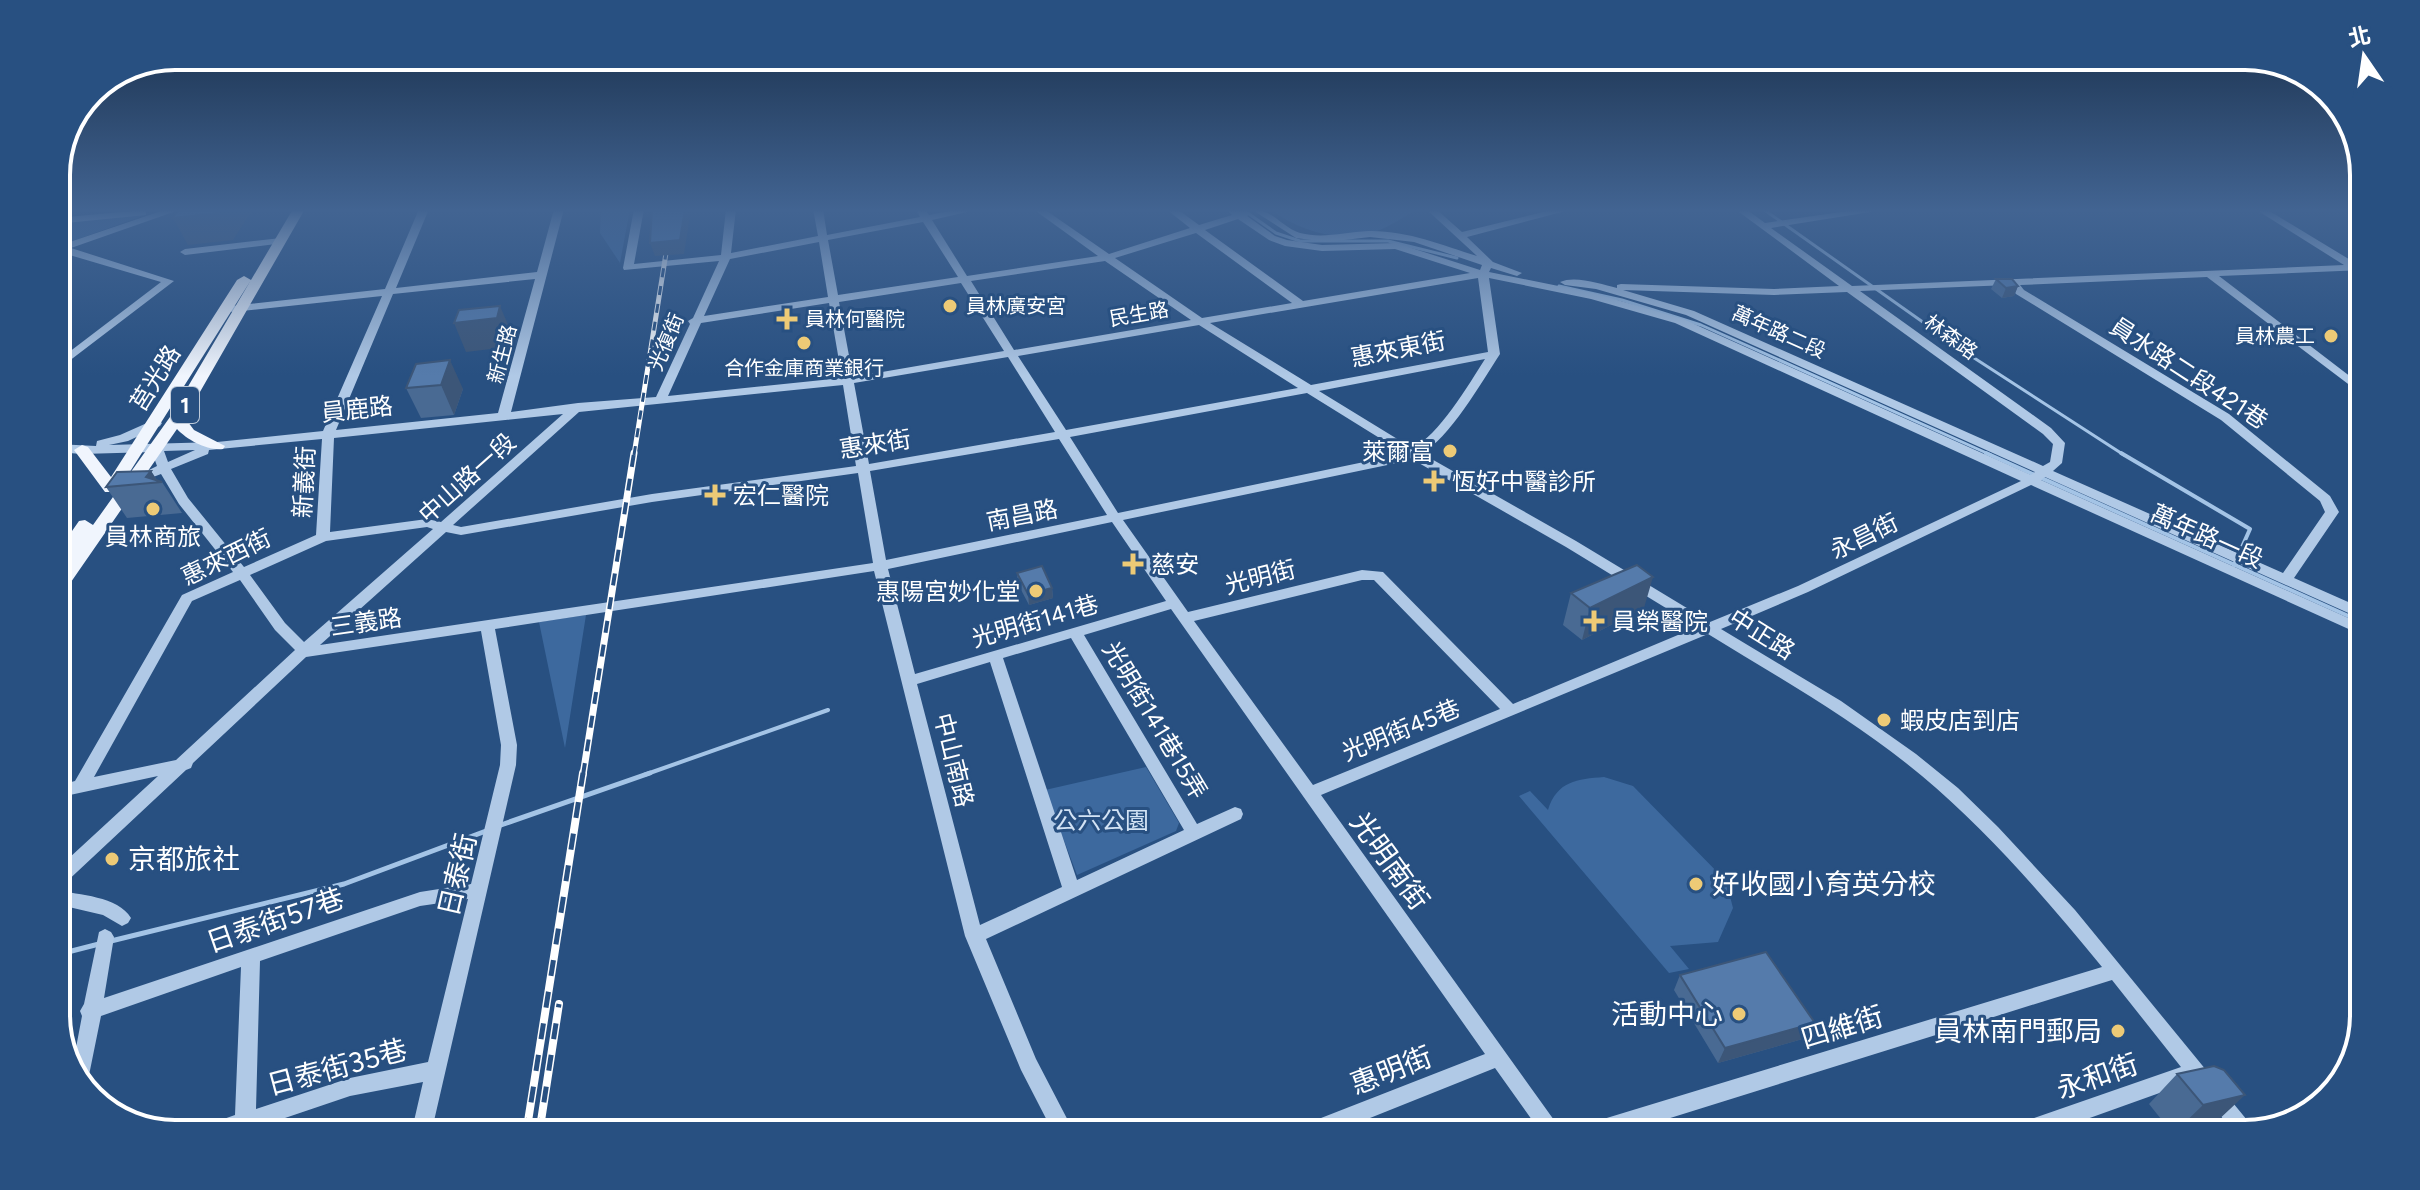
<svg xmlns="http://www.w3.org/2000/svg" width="2420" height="1190" font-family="Figtree,'Noto Sans TC',sans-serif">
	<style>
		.green { fill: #3d699e }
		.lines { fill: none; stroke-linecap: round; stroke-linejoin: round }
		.stream-far2 { stroke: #a4c4e6; stroke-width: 3 }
		.stream-far1 { stroke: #a4c4e6; stroke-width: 4 }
		.stream { stroke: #a4c4e6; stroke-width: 5 }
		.minor { fill: #b0c9e6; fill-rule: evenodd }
		.major { fill: #f0f5fd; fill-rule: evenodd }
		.rail-far2-casing { stroke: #fff; stroke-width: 5 }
		.rail-far1-casing { stroke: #fff; stroke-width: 7 }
		.rail-casing { stroke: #fff; stroke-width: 8 }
		.rail-far2 { stroke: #285081; stroke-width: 3; stroke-dasharray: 9; stroke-linecap: butt }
		.rail-far1 { stroke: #285081; stroke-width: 4; stroke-dasharray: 12; stroke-linecap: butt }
		.rail { stroke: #285081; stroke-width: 5; stroke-dasharray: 16; stroke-linecap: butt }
		.wall { fill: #496a93 }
		.shaded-wall { fill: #3c5678 }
		.building { fill: #557bab; stroke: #3c5678; stroke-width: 2 }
		.poi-dot { fill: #edca76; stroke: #285081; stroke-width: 3 }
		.labels { text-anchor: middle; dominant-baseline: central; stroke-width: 6; stroke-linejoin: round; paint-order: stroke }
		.far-poi-label { font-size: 20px; fill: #fff; stroke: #285081; text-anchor: start }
		.far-street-label { font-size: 20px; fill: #fff; stroke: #285081 }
		.shield { fill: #285081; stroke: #becad9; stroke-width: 2 }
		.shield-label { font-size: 22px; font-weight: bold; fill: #fff }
		.street-label { font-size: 24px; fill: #fff; stroke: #285081 }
		.poi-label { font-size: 24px; fill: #fff; stroke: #285081; text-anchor: start }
		.park-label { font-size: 24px; fill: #d3e3f5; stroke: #285081 }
		.near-poi-label { font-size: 28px; fill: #fff; stroke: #285081; text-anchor: start }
		.near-street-label { font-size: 28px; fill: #fff; stroke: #285081 }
		.rim { fill: none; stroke: #fff; stroke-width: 4 }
	</style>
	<rect width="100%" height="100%" fill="#285081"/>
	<path class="green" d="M601 209H630L620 263 600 233Z
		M1269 209H1416L1417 210C1404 216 1391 226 1377 231 1338 244 1301 231 1269 209Z
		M151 213 64 244 56 242V223Z
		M586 615 565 748 539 622Z
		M1146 767 1179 823 1176 831 1077 875 1045 790Z
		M1604 777 1633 786 1726 881 1733 908 1718 942 1670 946 1689 969 1669 973 1519 796 1530 791 1548 810C1557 781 1577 779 1604 777Z"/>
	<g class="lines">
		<path class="stream-far2" d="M1242 209 1276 233 1300 241H1388L1457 258
			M1763 209 1968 354 2124 455
			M1559 286 1622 300 1701 325 1991 455"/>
		<path class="stream-far1" d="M1986 453 2364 623
			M2121 453 2250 529 2234 565
			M644 775 828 710"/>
		<path class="stream" d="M498 826 650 773
			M111 941 344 884 486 831
			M56 955 99 944"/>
		<path class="minor" d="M167 209H182L71 248 174 281 56 371V362L161 282 56 251V244L61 245Z
			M419 209H429L396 288 537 272 554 209H564L511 412 578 403 656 397 690 324 688 321 693 318 719 261 624 270 623 268 634 209H644L634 264 721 255 726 209H736L731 253 818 236 813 209H823L827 235 920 217 916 209H925L929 215 959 209H980L932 220 967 276 1098 256 1033 209H1044L1109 254 1190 228 1166 209H1177L1199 225 1232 215 1226 209C1234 209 1241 210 1248 212L1250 214 1247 216 1275 236 1287 240 1322 245 1396 243 1480 270 1482 265 1414 242 1370 237 1327 242 1296 238 1251 209C1273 209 1281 227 1300 233 1323 239 1345 232 1368 231 1406 230 1442 245 1477 256L1426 209H1436L1462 232 1555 209H1573L1467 237 1493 262 1522 273 1517 276 1491 268 1489 272 1593 293 1683 319 2031 475 2035 472 1686 315 1596 289 1565 285 1560 282C1575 275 1601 284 1617 288V285L1621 284 1774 289 1839 286 1735 209H1746L1765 223 1862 209H1889L1771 228 1852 286 2344 265 2255 209H2266L2357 264H2364V270L2219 276 2364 387V396L2207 277 2020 285 2024 290 2229 414 2330 496 2339 512 2294 578 2364 609V620L2045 477 2041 480 2364 625V636L2031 485 1808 592 1721 629 1841 701 1916 754 1958 788 1998 827 2075 910 2256 1131 2235 1134 2193 1081 2045 1134H2007L2010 1127 2017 1124 2181 1067 2112 980 1619 1134H1577L1580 1127 1587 1124 2102 967C2047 900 1989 832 1922 776 1856 721 1781 679 1708 634L1321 795 1564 1134H1542L1495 1068 1330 1134H1295L1298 1127 1485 1054 1171 609 1084 635 1197 824 1235 807 1241 809 1243 814 1241 819 986 939 1036 1059 1075 1134H1054L1021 1070 965 936 874 571 495 629 517 745 516 765 431 1134H411L423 1082 350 1096 238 1134H198L201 1127 235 1115 241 967 101 1016 86 1090 76 1081 72 1069 82 1016 80 1011 84 1004 99 932 105 929 111 932 114 937 104 998 420 892 471 884 500 765 501 745 481 631 306 657 193 763 191 768 186 770 62 886 56 888V870L158 776 56 798V786L75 781 182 595 233 572 179 504 161 474 135 484 129 480 157 466 152 452 82 454 56 452V444L96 446 97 441 120 435 156 419 162 423 160 426 128 441 109 445 217 442 323 431 382 296 232 312 227 309 232 306 385 289ZM1238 219 1269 240 1285 246 1322 251 1395 249 1470 273 1303 301 1205 230ZM923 222 958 277 838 295 828 240ZM1196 233 1292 303 1202 318 1115 258ZM819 242 828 297 704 316 730 259ZM1105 261 1191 320 1014 350 971 281ZM1478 278 1488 352 1311 385 1210 323ZM1489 278 1591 299 1675 323 2021 481 1798 586 1710 622 1576 541 1421 453C1448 441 1483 380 1500 354ZM535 279 498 413 336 430 393 294ZM961 283 1004 351 853 377 839 302ZM2009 285 2016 294 2221 420 2320 501 2325 512 2283 573 2053 471 2062 463 2065 443 2051 428 1860 291ZM1623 290 1774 295 1847 292 2043 434 2053 444 2050 462 2043 466 1694 311ZM829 303 842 378 668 396 701 323ZM1199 325 1298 388 1066 430 1018 356ZM1008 357 1055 432 869 464 854 383ZM1485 359C1469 384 1438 437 1412 448L1319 391ZM843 385 856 466 652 494 461 527 453 525 579 412ZM1307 393 1402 452 1393 456 1118 513 1070 437ZM563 414 441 522 427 519 330 532 334 438ZM322 439 316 535 244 567 188 498 171 469 208 454 209 450ZM1059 439 1107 515 886 560 870 471ZM195 450 168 462 164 451ZM1410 458 1566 547 1697 627 1513 704 1383 572 1362 570 1188 612 1123 520 1397 463ZM858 473 873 563 320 645 446 532 461 535 652 502ZM1112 522 1166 601 915 674 888 569ZM427 527 433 529 304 642 285 623 250 575 326 541ZM240 580 275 630 295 650 176 760 94 777 192 601ZM1362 580H1374L1500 709 1313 785 1194 621ZM1071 638 1184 830 1077 880 1003 658ZM990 662 1062 887 980 925 917 684ZM468 899 428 1062 350 1078 256 1109 260 961 420 906Z
			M143 210 146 211V215L56 224V218Z
			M281 238 286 241 284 243 185 255 180 252 185 249Z
			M56 890C79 895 118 896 131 918L128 923 122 926 103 915 56 904Z"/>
		<path class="major" d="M293 209H305L185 418 194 430 225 446 223 449C208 451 187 440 177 429L62 595 56 597V577L60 572 56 573V554L79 521 85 520 93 525 170 417Z
			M244 276 251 280 126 478 124 481 115 482 119 488 117 492H105L74 450 82 445 88 447 111 477 237 280Z"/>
		<g class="rail-far2-casing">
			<path id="rail-far2" d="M634 455 673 209"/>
		</g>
		<g class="rail-far1-casing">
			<path id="rail-far1" d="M583 775 634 453"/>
		</g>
		<g class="rail-casing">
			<path id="rail" d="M526 1134 583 773
				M539 1134 559 1004"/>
		</g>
		<use href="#rail-far2" class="rail-far2"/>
		<use href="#rail-far1" class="rail-far1"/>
		<use href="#rail" class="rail"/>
	</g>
	<path class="wall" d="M1996 279 2018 286 2014 296 2002 298 1991 289Z
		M416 364 463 389 454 415 421 418 406 388Z
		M151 471 157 480 162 482 182 513 127 518 106 487Z
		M1017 573 1052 588 1053 598 1029 605 1018 584Z
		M1571 593 1644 608 1582 640 1563 625Z
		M1680 975 1806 1038 1718 1063 1674 990Z
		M2224 1070 2214 1124 2173 1134 2149 1104 2177 1074Z"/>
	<path class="shaded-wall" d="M221 209H250L251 212 233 240 188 245 173 218Z
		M685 209H691L684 254 655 256 650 243Z
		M2018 286 2014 296 2002 298 2006 288Z
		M500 306 512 334 508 347 466 352 454 323Z
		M450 360 463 389 454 415 441 385Z
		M151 471 158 482 146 477Z
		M1653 577 1644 608 1582 640 1590 608Z
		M1052 588 1053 598 1029 605 1028 594Z
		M1815 1023 1806 1038 1718 1063 1725 1048Z
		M2245 1095 2214 1124 2173 1134 2203 1105Z"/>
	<path class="building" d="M179 209H221L218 213 173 218Z
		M652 209H685L680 240 650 243Z
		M1996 279H2012L2018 286 2006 288Z
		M500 306 497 318 454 323 459 310Z
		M450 360 441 385 406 388 416 364Z
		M151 471 146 477 162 482 106 487 117 472Z
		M1637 565 1653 577 1590 608 1571 593Z
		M1042 566 1052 588 1028 594 1017 573Z
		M1766 952 1815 1023 1725 1048 1680 975Z
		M2214 1066 2224 1070 2245 1095 2203 1105 2177 1074Z"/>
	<linearGradient id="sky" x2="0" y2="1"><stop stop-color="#162c47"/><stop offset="0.56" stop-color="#426492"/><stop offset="1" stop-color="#426492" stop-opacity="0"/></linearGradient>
	<rect width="2420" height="376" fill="url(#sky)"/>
	<g class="poi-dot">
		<circle cx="950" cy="306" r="8"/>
		<path d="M783 307h8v8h8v8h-8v8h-8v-8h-8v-8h8z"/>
		<circle cx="2331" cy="336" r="8"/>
		<circle cx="804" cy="343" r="8"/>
		<circle cx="1450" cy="451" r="8"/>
		<path d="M1430 469h8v8h8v8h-8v8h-8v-8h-8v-8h8z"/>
		<path d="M711 483h8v8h8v8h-8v8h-8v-8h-8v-8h8z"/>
		<circle cx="153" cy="509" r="8"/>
		<path d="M1129 552h8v8h8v8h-8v8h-8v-8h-8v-8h8z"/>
		<circle cx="1036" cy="591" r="8"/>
		<path d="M1590 609h8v8h8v8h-8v8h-8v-8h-8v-8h8z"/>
		<circle cx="1884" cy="720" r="8"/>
		<circle cx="112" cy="859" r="8"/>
		<circle cx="1696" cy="884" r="8"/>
		<circle cx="1739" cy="1014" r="8"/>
		<circle cx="2118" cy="1031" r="8"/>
	</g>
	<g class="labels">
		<g class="far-poi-label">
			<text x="966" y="306">員林廣安宮</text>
			<text x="805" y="319">員林何醫院</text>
			<text x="2315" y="336" text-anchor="end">員林農工</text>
			<text x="804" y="368" text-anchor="middle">合作金庫商業銀行</text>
		</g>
		<g class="far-street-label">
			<text transform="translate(1139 314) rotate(-10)">民生路</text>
			<text transform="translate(1779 332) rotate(24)">萬年路二段</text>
			<text transform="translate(1951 337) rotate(36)">林森路</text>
			<text transform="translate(666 342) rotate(-67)">光復街</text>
			<text transform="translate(502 354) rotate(-75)">新生路</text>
		</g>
		<rect class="shield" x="171" y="387" width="28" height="36" rx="6"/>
		<g class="shield-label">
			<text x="185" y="405">1</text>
		</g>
		<g class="street-label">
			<text transform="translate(1398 349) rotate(-11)">惠來東街</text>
			<text transform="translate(2189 373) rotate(33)">員水路二段421巷</text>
			<text transform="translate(155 378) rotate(-58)">莒光路</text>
			<text transform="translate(357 409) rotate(-6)">員鹿路</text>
			<text transform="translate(875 444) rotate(-9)">惠來街</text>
			<text transform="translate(467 478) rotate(-42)">中山路一段</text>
			<text transform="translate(304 482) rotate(-87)">新義街</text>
			<text transform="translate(1022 515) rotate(-11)">南昌路</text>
			<text transform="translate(1864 536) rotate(-26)">永昌街</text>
			<text transform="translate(2207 536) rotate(24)">萬年路一段</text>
			<text transform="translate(226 557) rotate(-26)">惠來西街</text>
			<text transform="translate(1260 577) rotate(-14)">光明街</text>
			<text transform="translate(1035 621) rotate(-16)">光明街141巷</text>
			<text transform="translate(366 622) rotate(-8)">三義路</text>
			<text transform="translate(1762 634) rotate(32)">中正路</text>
			<text transform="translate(1155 720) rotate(59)">光明街141巷15弄</text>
			<text transform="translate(1401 730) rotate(-22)">光明街45巷</text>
			<text transform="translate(954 760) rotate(76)">中山南路</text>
		</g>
		<g class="poi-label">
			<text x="1434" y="451" text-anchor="end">萊爾富</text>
			<text x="1452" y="481">恆好中醫診所</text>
			<text x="733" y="495">宏仁醫院</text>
			<text x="153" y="536" text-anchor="middle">員林商旅</text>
			<text x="1151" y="564">慈安</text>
			<text x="1020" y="591" text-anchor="end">惠陽宮妙化堂</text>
			<text x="1612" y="621">員榮醫院</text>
			<text x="1900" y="720">蝦皮店到店</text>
		</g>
		<g class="park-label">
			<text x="1101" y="820">公六公園</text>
		</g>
		<g class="near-poi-label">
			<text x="128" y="859">京都旅社</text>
			<text x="1712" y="884">好收國小育英分校</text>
			<text x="1723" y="1014" text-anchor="end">活動中心</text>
			<text x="2102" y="1031" text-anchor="end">員林南門郵局</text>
		</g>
		<g class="near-street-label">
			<text transform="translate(1390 861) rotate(54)">光明南街</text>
			<text transform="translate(457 875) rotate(-77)">日泰街</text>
			<text transform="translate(275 920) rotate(-19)">日泰街57巷</text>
			<text transform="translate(1842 1027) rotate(-17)">四維街</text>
			<text transform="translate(337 1067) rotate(-15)">日泰街35巷</text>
			<text transform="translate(1391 1070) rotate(-21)">惠明街</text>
			<text transform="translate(2097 1076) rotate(-19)">永和街</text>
		</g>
	</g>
	<path d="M0 0H2420V1190H0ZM175 70H2245A105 105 0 0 1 2350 175V1015A105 105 0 0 1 2245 1120H175A105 105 0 0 1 70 1015V175A105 105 0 0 1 175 70Z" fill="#285081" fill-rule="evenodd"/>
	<path class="rim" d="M175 70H2245A105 105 0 0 1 2350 175V1015A105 105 0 0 1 2245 1120H175A105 105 0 0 1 70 1015V175A105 105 0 0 1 175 70Z"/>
	<g transform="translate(2364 56) rotate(347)" stroke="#285081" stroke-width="6" paint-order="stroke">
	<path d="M0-6L14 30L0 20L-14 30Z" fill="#ffffff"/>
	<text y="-12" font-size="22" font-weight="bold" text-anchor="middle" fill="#ffffff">北</text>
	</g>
</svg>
